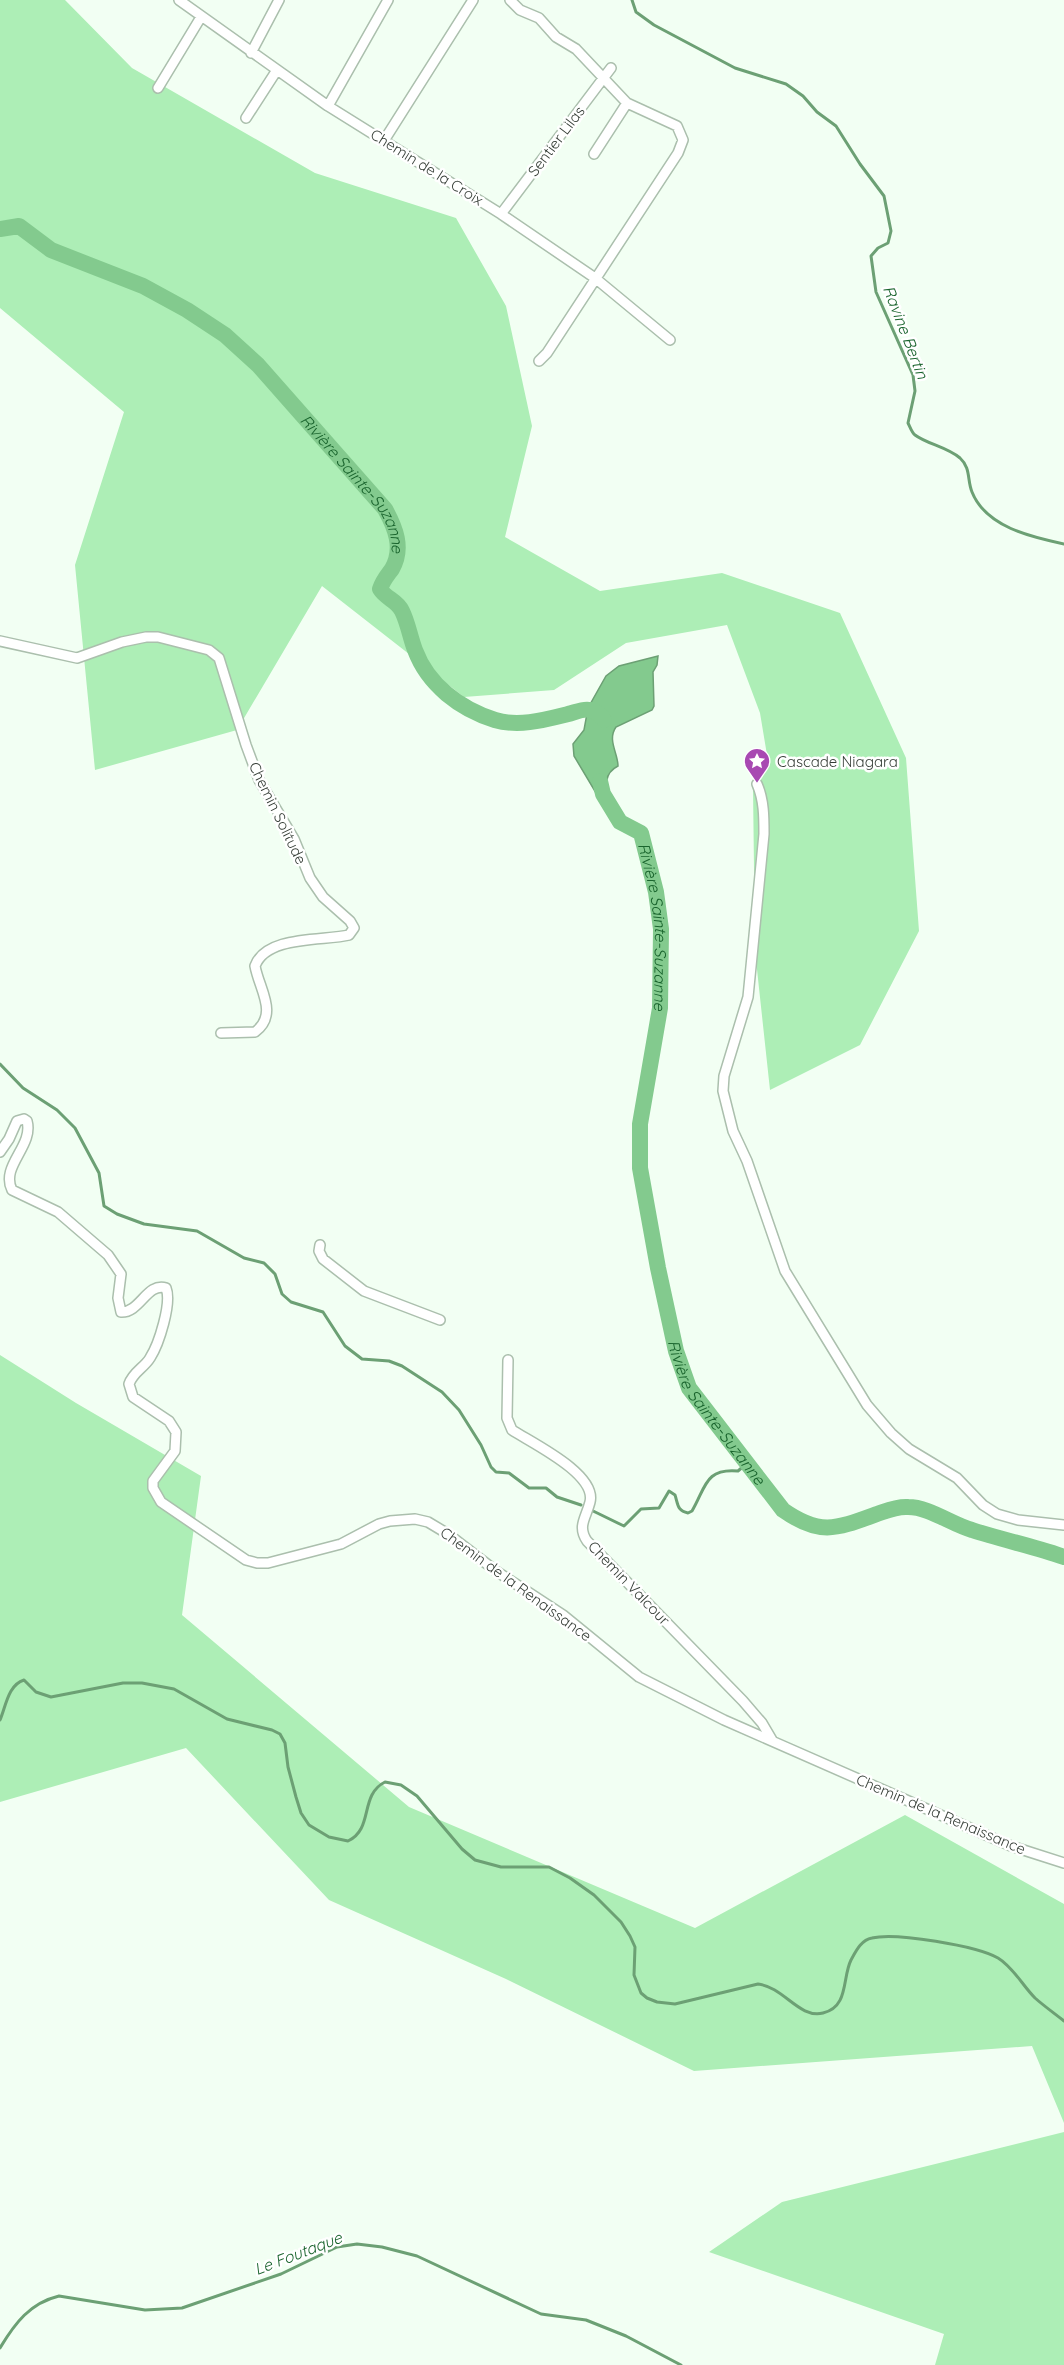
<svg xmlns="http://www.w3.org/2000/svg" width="1064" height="2365" font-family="Quicksand,sans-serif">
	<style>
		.green { fill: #adeeb6 }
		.water { fill: #83ca8e; stroke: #6ca074; stroke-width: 1.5 }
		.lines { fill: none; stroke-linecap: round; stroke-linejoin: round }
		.stream { stroke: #6ca074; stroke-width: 3 }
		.river { stroke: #83ca8e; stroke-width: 16 }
		.minor-casing { stroke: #abbfad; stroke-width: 12 }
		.minor { stroke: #fff; stroke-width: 9 }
		.labels { text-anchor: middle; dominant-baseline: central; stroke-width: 5; stroke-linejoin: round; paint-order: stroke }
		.street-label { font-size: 15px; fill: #363e37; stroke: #fff }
		.poi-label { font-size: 15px; fill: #363e37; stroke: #fff; text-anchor: start }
		.water-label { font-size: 16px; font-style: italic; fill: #19642d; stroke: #fff }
	</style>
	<rect width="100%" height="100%" fill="#f2fff3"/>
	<path class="green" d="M0 0H65L132 68 315 173 456 218 506 306 532 426 505 537 600 591 722 573 840 613 906 758 919 931 860 1045 770 1090 755 951 753 787 757 784 767 755 760 713 727 625 626 643 554 690 464 697 322 586 237 730 95 770 75 565 124 412 0 308Z
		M0 1355 76 1403 201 1476 182 1615 409 1807 695 1928 905 1815 1064 1904V2123L1032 2046 694 2071 506 1979 329 1900 186 1748 0 1802Z
		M1064 2132V2365H935L944 2334 709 2252 782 2202Z"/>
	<path class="water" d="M658 656 657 665 653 672 654 706 652 710 616 727C607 740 618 753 618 766 604 773 605 786 609 800L602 803 574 756 573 744 584 730 588 708 606 676 619 666Z"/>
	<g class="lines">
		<path class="stream" d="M632 0 636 12 654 25 735 68 786 84 803 96 817 112 836 126 860 164 884 196 891 231 888 243 878 248 871 256 876 292 913 375 915 391 908 423C910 427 912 433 915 435 927 444 947 447 960 458 971 468 967 480 972 492 986 527 1031 537 1064 544
			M0 1064 23 1088 57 1110 75 1128 99 1173 104 1206 117 1214 144 1224 197 1231 244 1258 264 1263 275 1274 282 1294 291 1302 323 1312 345 1346 362 1359 389 1361 402 1366 442 1392 459 1410 481 1445 491 1467 496 1472 509 1473 529 1488H546L557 1497 581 1505
			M589 1509 624 1526 641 1509 659 1508 669 1491 675 1495C678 1504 677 1511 688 1513L692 1511C706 1487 705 1468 738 1471L746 1464
			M0 1720C6 1706 8 1685 24 1680L36 1692 51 1697 123 1683H142L174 1689 227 1719 272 1730 280 1734 285 1743 288 1767 296 1797 301 1813 309 1825 329 1837 348 1841C374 1829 359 1795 385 1782L401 1785 417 1796 462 1849 475 1860 501 1867H549L570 1878 594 1895 621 1922 630 1936 635 1947 634 1975 641 1993 647 1998 657 2002 675 2004 758 1984C784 1987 799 2019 823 2013 849 2007 842 1978 851 1960 856 1951 861 1940 872 1938 895 1932 977 1946 998 1958 1013 1967 1023 1986 1035 1998 1044 2006 1054 2013 1064 2021
			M0 2348C15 2323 30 2303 59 2296L145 2310 182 2308 281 2274 337 2247 357 2244 382 2247 417 2256 541 2314 586 2320 626 2336 681 2365"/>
		<g class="river">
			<path id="s1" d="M0 229 19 226 51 250 143 286 187 310 225 335 258 365 385 509C395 527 404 548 392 569 387 576 383 580 380 589 386 599 397 600 402 611 408 623 410 637 415 650 428 685 460 709 495 720 519 727 544 720 568 714 574 713 583 708 590 710 596 711 601 715 604 720"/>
			<path id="s2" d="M600 781 603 794 620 822 641 833 656 892 661 929 660 1008 640 1124V1168L658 1268 676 1351 689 1388 783 1510C820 1536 836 1529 877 1514 886 1511 897 1506 908 1507 929 1507 951 1524 972 1530 1002 1540 1034 1546 1064 1557"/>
		</g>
		<g class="minor-casing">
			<path id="minor" d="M179 0 328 106 501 214 595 278 670 340
				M510 0 520 10 539 18 556 37 576 49 627 103 677 126 683 140 678 153 547 353 539 361
				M251 53 279 0
				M158 88 201 17
				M328 106 388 0
				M246 118 277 70
				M385 139 473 0
				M594 154 627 103
				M501 214 611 68
				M0 641 77 658 122 642 146 637H158L209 650 219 658 246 745 259 780 294 839 310 878 323 897 350 921 354 928 349 935C324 941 266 935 255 966 259 989 279 1014 255 1032L221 1033
				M757 784C764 800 764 817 764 834L748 997 724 1076 723 1091 733 1131 747 1161 785 1271 867 1405 891 1433 909 1449 957 1478 983 1505 997 1514 1018 1520 1064 1525
				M0 1152 9 1139 17 1121 24 1119 27 1121C34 1146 0 1166 12 1190L58 1212 108 1255 121 1274 118 1298 121 1312C140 1313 147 1282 166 1288 172 1303 159 1344 150 1358 144 1368 133 1372 129 1384L133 1397 169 1421 176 1432 175 1451 153 1481V1488L161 1502 246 1560 257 1563H268L341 1544 379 1524 390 1521 415 1519 428 1522 448 1534 496 1571 563 1615 639 1677 724 1720 1011 1846 1064 1863
				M320 1245 319 1251 323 1259 364 1291 440 1320
				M508 1360 507 1418 512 1430C532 1443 597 1474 590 1502 586 1518 577 1526 587 1541L743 1701 762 1723 772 1740"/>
		</g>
		<use href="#minor" class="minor"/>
	</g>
	<defs>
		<g id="sight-pin" transform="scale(1.35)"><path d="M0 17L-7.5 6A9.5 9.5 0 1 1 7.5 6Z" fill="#a849b2" stroke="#fff"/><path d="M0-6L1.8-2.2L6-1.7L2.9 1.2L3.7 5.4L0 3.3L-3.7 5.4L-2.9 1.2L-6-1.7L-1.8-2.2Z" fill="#fff"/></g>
	</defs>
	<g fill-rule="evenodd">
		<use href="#sight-pin" x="757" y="761"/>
	</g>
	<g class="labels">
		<g class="street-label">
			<text transform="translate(556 141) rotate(-53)">Sentier Lilas</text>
			<text transform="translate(427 167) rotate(32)">Chemin de la Croix</text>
			<text transform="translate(278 813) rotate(64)">Chemin Solitude</text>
			<text transform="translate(629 1583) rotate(46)">Chemin Valcour</text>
			<text transform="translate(516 1584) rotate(36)">Chemin de la Renaissance</text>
			<text transform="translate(941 1814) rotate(23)">Chemin de la Renaissance</text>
		</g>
		<g class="poi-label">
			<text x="777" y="761">Cascade Niagara</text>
		</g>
		<g class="water-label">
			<text transform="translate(906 332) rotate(69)">Ravine Bertin</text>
			<text stroke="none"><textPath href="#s1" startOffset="452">Rivière Sainte-Suzanne</textPath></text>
			<text stroke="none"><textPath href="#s2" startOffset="165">Rivière Sainte-Suzanne</textPath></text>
			<text stroke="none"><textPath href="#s2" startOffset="669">Rivière Sainte-Suzanne</textPath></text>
			<text transform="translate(298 2253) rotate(-21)">Le Foutaque</text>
		</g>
	</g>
</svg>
